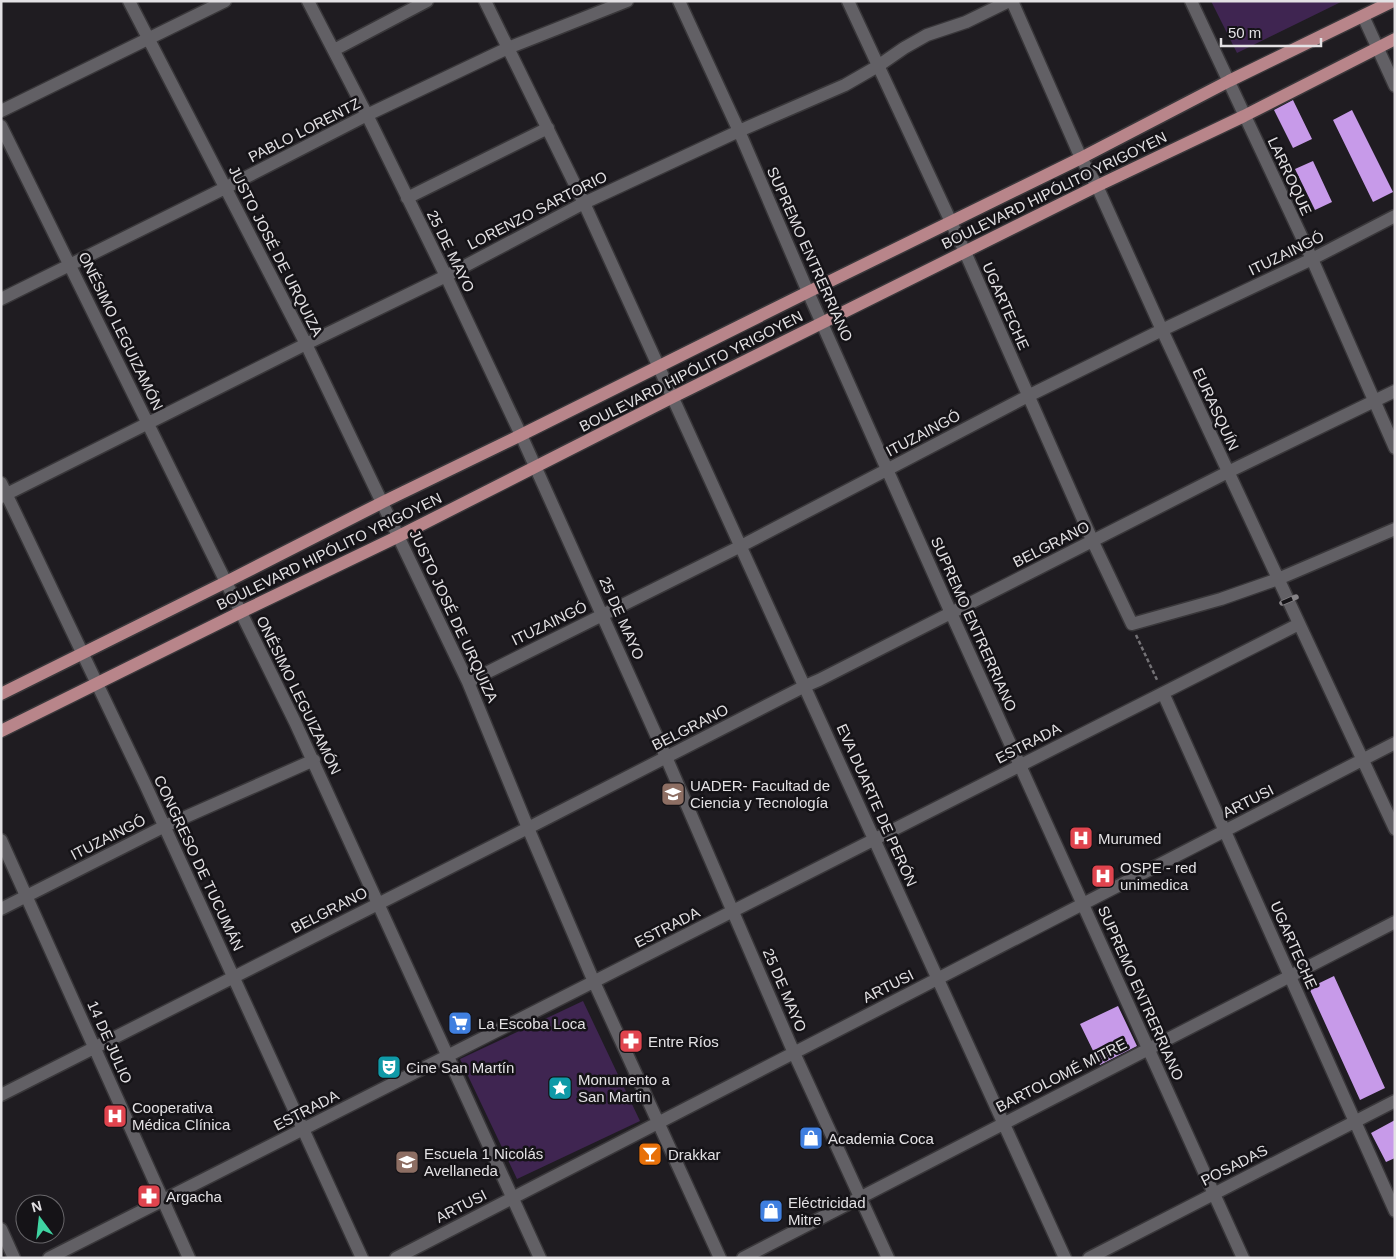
<svg xmlns="http://www.w3.org/2000/svg" width="1396" height="1259" font-family="Helvetica,sans-serif">
	<style>
		.green { fill: #3f2551 }
		.building { fill: #c79ae9 }
		.lines { fill: none; stroke-linecap: round; stroke-linejoin: round }
		.minor-casing { stroke: #39373a; stroke-width: 15 }
		.major-casing { stroke: #39373a; stroke-width: 15 }
		.path { stroke: #747276; stroke-width: 2.5; stroke-dasharray: 4 2.5; stroke-linecap: butt }
		.minor { stroke: #626065; stroke-width: 12 }
		.major { stroke: #b8858a; stroke-width: 12 }
		.rail-casing { stroke: #868387; stroke-width: 5.5 }
		.rail { stroke: #151317; stroke-width: 4; stroke-dasharray: 11; stroke-linecap: butt }
		.labels { text-anchor: middle; dominant-baseline: central; stroke-width: 5; stroke-linejoin: round; paint-order: stroke }
		.street-label { font-size: 15px; fill: #e3e1e4; stroke: #151317 }
		.poi-label { font-size: 15px; fill: #e3e1e4; stroke: #151317; text-anchor: start }
	</style>
	<rect width="100%" height="100%" fill="#1f1c21"/>
	<path class="green" d="M1211 1H1343L1237 53Z
		M583 1001 640 1121 517 1179 460 1059Z"/>
	<path class="building" d="M1293 100 1312 139 1293 148 1274 110Z
		M1352 110 1393 192 1373 202 1333 120Z
		M1313 161 1332 202 1315 210 1295 169Z
		M1334 976 1385 1088 1360 1100 1309 988Z
		M1118 1006 1137 1046 1100 1065 1080 1024Z
		M1395 1120V1158L1386 1162 1371 1133Z"/>
	<g class="lines">
		<g class="minor-casing">
			<path id="minor" d="M129 1 306 344 468 682 528 828 594 982 720 1258
				M308 1 367 115 446 276 521 435 666 757 794 1053 888 1258
				M485 1 584 203 1065 1258
				M679 1 739 131 808 292 951 613 1243 1258
				M848 1 965 252 1093 542 1132 624 1221 599 1278 579 1395 529
				M1012 1 1081 158 1097 186 1162 330 1395 829
				M1191 1 1312 259 1395 448
				M1363 16 1395 86
				M334 50 427 1
				M1 111 225 1
				M1 126 295 722 540 1258
				M407 198 548 128
				M1 299 225 188 367 115 508 48 627 1
				M1 483 145 784 362 1258
				M1 497 306 344 446 276 584 203 739 131 845 85 878 66 904 48 927 35 966 22 1009 1
				M468 682 741 546 1028 396 1162 330 1312 259 1395 216
				M1163 693 1395 1211
				M1 840 189 1258
				M1 909 165 826 314 760
				M1 1095 528 828 805 686 819 680 1228 472 1395 391
				M1 1229 14 1258
				M49 1258 1299 624
				M396 1258 1395 743
				M743 1258 1395 922
				M1089 1258 1395 1101"/>
		</g>
		<g class="major-casing">
			<path id="major" d="M1 694 226 582 383 502 521 435 808 292 1081 158 1229 81 1393 1
				M1 731 241 612 399 536 673 397 1097 186 1244 116 1395 39"/>
		</g>
		<path class="path" d="M1136 635 1158 682"/>
		<use href="#minor" class="minor"/>
		<use href="#major" class="major"/>
		<g class="rail-casing">
			<path id="rail" d="M1282 603 1296 597"/>
		</g>
		<use href="#rail" class="rail"/>
	</g>
	<defs>
		<g id="university-square" transform="scale(1.25)"><rect x="-9" y="-9" width="18" height="18" rx="4" fill="#8d6e63" stroke="#151317"/><path d="M0-5L7-2L0 1L-7-2ZM-4 1L0 2.5L4 1V4Q0 6-4 4Z" fill="#fff"/></g>
		<g id="hospital-square" transform="scale(1.25)"><rect x="-9" y="-9" width="18" height="18" rx="4" fill="#e0444e" stroke="#151317"/><path d="M-5-5h3v3.5h4V-5h3V5h-3V1.5h-4V5h-3Z" fill="#fff"/></g>
		<g id="supermarket-square" transform="scale(1.25)"><rect x="-9" y="-9" width="18" height="18" rx="4" fill="#3f7fe0" stroke="#151317"/><path d="M-6-5.5h2.5l.6 2H6L4.5 2H-2.5L-4.4-4H-6ZM-1.5 3.2a1.3 1.3 0 1 0 .1 0ZM3 3.2a1.3 1.3 0 1 0 .1 0Z" fill="#fff"/></g>
		<g id="pharmacy-square" transform="scale(1.25)"><rect x="-9" y="-9" width="18" height="18" rx="4" fill="#e0444e" stroke="#151317"/><path d="M-2-6h4v4h4v4h-4v4h-4v-4h-4v-4h4Z" fill="#fff"/></g>
		<g id="theatre-square" transform="scale(1.25)"><rect x="-9" y="-9" width="18" height="18" rx="4" fill="#0f9aa8" stroke="#151317"/><path d="M-5-5.5Q0-4 5-5.5V0Q5 5 0 6Q-5 5-5 0ZM-3.3-2.5H-1v1.5H-3.3ZM1-2.5H3.3v1.5H1ZM-2.8 1Q0 5.5 2.8 1Z" fill="#fff"/></g>
		<g id="sight-square" transform="scale(1.25)"><rect x="-9" y="-9" width="18" height="18" rx="4" fill="#0f9aa8" stroke="#151317"/><path d="M0-6L1.8-2.2L6-1.7L2.9 1.2L3.7 5.4L0 3.3L-3.7 5.4L-2.9 1.2L-6-1.7L-1.8-2.2Z" fill="#fff"/></g>
		<g id="shop-square" transform="scale(1.25)"><rect x="-9" y="-9" width="18" height="18" rx="4" fill="#3f7fe0" stroke="#151317"/><path d="M-5-2.5h2.3a2.7 3.5 0 0 1 5.4 0H5L5.5 6h-11ZM-1.5-2.5h3a1.5 2.3 0 0 0-3 0Z" fill="#fff"/></g>
		<g id="bar-square" transform="scale(1.25)"><rect x="-9" y="-9" width="18" height="18" rx="4" fill="#e8710a" stroke="#151317"/><path d="M-6-5H6L.8 .8V4.5H3.5V6h-7V4.5H-.8V.8Z" fill="#fff"/></g>
		<g id="school-square" transform="scale(1.25)"><rect x="-9" y="-9" width="18" height="18" rx="4" fill="#8d6e63" stroke="#151317"/><path d="M0-5L7-2L0 1L-7-2ZM-4 1L0 2.5L4 1V4Q0 6-4 4Z" fill="#fff"/></g>
	</defs>
	<g fill-rule="evenodd">
		<use href="#university-square" x="673" y="794"/>
		<use href="#hospital-square" x="1081" y="838"/>
		<use href="#hospital-square" x="1103" y="876"/>
		<use href="#supermarket-square" x="460" y="1023"/>
		<use href="#pharmacy-square" x="631" y="1041"/>
		<use href="#theatre-square" x="389" y="1067"/>
		<use href="#sight-square" x="560" y="1088"/>
		<use href="#hospital-square" x="115" y="1116"/>
		<use href="#shop-square" x="811" y="1138"/>
		<use href="#bar-square" x="650" y="1154"/>
		<use href="#school-square" x="407" y="1162"/>
		<use href="#pharmacy-square" x="149" y="1196"/>
		<use href="#shop-square" x="771" y="1211"/>
	</g>
	<g class="labels">
		<g class="street-label">
			<text transform="translate(304 130) rotate(-27)">PABLO LORENTZ</text>
			<text transform="translate(1290 176) rotate(65)">LARROQUE</text>
			<text transform="translate(1054 190) rotate(-26)">BOULEVARD HIPÓLITO YRIGOYEN</text>
			<text transform="translate(537 210) rotate(-27)">LORENZO SARTORIO</text>
			<text transform="translate(276 251) rotate(63)">JUSTO JOSÉ DE URQUIZA</text>
			<text transform="translate(451 251) rotate(64)">25 DE MAYO</text>
			<text transform="translate(1286 253) rotate(-26)">ITUZAINGÓ</text>
			<text transform="translate(810 254) rotate(66)">SUPREMO ENTRERRIANO</text>
			<text transform="translate(1006 306) rotate(66)">UGARTECHE</text>
			<text transform="translate(121 331) rotate(64)">ONÉSIMO LEGUIZAMÓN</text>
			<text transform="translate(691 371) rotate(-27)">BOULEVARD HIPÓLITO YRIGOYEN</text>
			<text transform="translate(1216 409) rotate(65)">EURASQUÍN</text>
			<text transform="translate(923 433) rotate(-28)">ITUZAINGÓ</text>
			<text transform="translate(1051 544) rotate(-27)">BELGRANO</text>
			<text transform="translate(329 551) rotate(-26)">BOULEVARD HIPÓLITO YRIGOYEN</text>
			<text transform="translate(454 616) rotate(65)">JUSTO JOSÉ DE URQUIZA</text>
			<text transform="translate(622 618) rotate(66)">25 DE MAYO</text>
			<text transform="translate(549 623) rotate(-26)">ITUZAINGÓ</text>
			<text transform="translate(974 624) rotate(66)">SUPREMO ENTRERRIANO</text>
			<text transform="translate(299 695) rotate(64)">ONÉSIMO LEGUIZAMÓN</text>
			<text transform="translate(690 727) rotate(-27)">BELGRANO</text>
			<text transform="translate(1028 743) rotate(-27)">ESTRADA</text>
			<text transform="translate(1248 801) rotate(-27)">ARTUSI</text>
			<text transform="translate(877 805) rotate(66)">EVA DUARTE DE PERÓN</text>
			<text transform="translate(108 837) rotate(-27)">ITUZAINGÓ</text>
			<text transform="translate(199 863) rotate(65)">CONGRESO DE TUCUMÁN</text>
			<text transform="translate(329 910) rotate(-27)">BELGRANO</text>
			<text transform="translate(667 927) rotate(-27)">ESTRADA</text>
			<text transform="translate(1294 945) rotate(66)">UGARTECHE</text>
			<text transform="translate(888 986) rotate(-27)">ARTUSI</text>
			<text transform="translate(785 990) rotate(67)">25 DE MAYO</text>
			<text transform="translate(1141 993) rotate(66)">SUPREMO ENTRERRIANO</text>
			<text transform="translate(110 1042) rotate(66)">14 DE JULIO</text>
			<text transform="translate(1061 1075) rotate(-27)">BARTOLOMÉ MITRE</text>
			<text transform="translate(306 1110) rotate(-27)">ESTRADA</text>
			<text transform="translate(1234 1165) rotate(-27)">POSADAS</text>
			<text transform="translate(461 1206) rotate(-27)">ARTUSI</text>
		</g>
		<g class="poi-label">
			<text x="690" y="785">UADER- Facultad de<tspan x="690" dy="17">Ciencia y Tecnología</tspan></text>
			<text x="1098" y="838">Murumed</text>
			<text x="1120" y="867">OSPE - red<tspan x="1120" dy="17">unimedica</tspan></text>
			<text x="478" y="1023">La Escoba Loca</text>
			<text x="648" y="1041">Entre Ríos</text>
			<text x="406" y="1067">Cine San Martín</text>
			<text x="578" y="1079">Monumento a<tspan x="578" dy="17">San Martin</tspan></text>
			<text x="132" y="1107">Cooperativa<tspan x="132" dy="17">Médica Clínica</tspan></text>
			<text x="828" y="1138">Academia Coca</text>
			<text x="424" y="1153">Escuela 1 Nicolás<tspan x="424" dy="17">Avellaneda</tspan></text>
			<text x="668" y="1154">Drakkar</text>
			<text x="166" y="1196">Argacha</text>
			<text x="788" y="1202">Eléctricidad<tspan x="788" dy="17">Mitre</tspan></text>
		</g>
	</g>
	<rect width="1396" height="1259" fill="none" stroke="#e3e1e4" stroke-width="5"/>
	<g transform="translate(40 1219) rotate(345)"><circle r="24" fill="#151317" stroke="#676569"/>
	<path d="M0-4L9 19L0 12L-9 19Z" fill="#3fd4a2"/>
	<text y="-8" font-size="14" font-weight="bold" text-anchor="middle" fill="#e3e1e4">N</text>
	</g>
	<path d="M1221 38v8h100v-8" fill="none" stroke="#e3e1e4" stroke-width="2.5"/>
	<text x="1228" y="38" font-size="15" fill="#e3e1e4" stroke="#151317" stroke-width="4" paint-order="stroke">50 m</text>
</svg>
